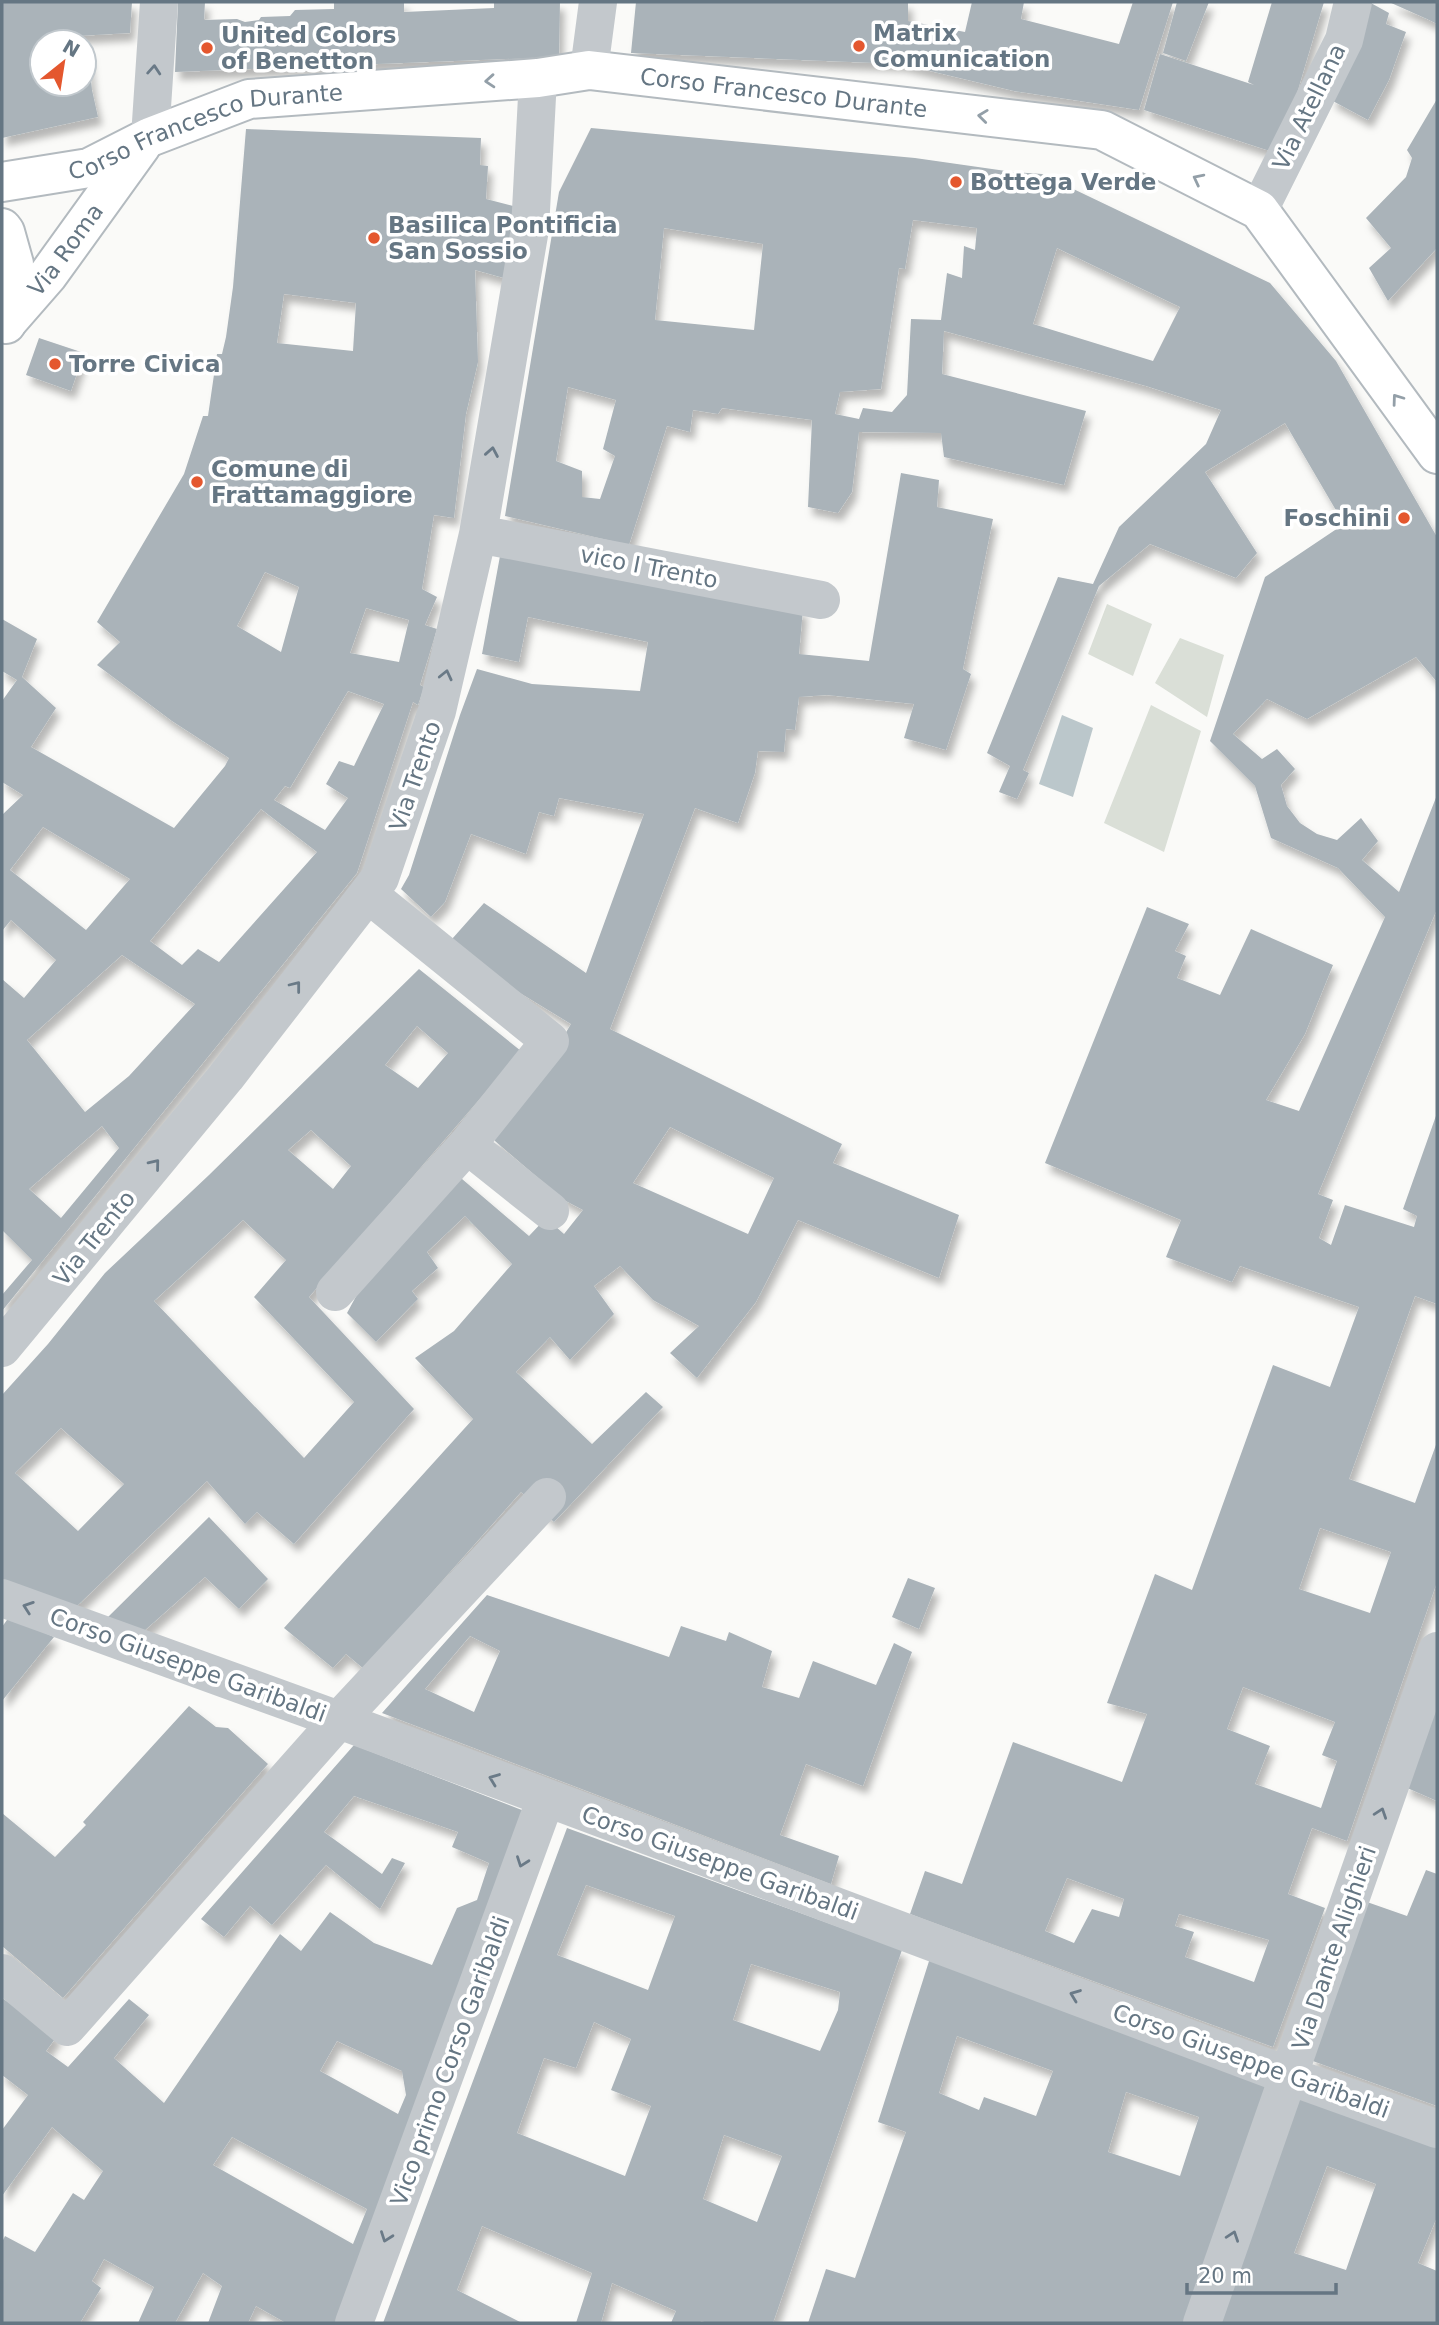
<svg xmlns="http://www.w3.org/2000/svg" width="1439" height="2325" font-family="'DejaVu Sans',sans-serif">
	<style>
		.green { fill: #dadfd7 }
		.water { fill: #bbc7cb }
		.building { fill: #aab3b9; fill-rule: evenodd; filter: url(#shadow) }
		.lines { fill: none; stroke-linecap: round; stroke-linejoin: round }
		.secondary-casing { stroke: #b3babf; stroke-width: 42 }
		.street { stroke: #c3c8cc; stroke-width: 38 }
		.secondary { stroke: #fff; stroke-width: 38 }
		.oneway { stroke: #6a7a87 }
		.oneway2 { stroke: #939fa8 }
		.poi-dot { fill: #e4572e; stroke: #fff; stroke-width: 2.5 }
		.labels { text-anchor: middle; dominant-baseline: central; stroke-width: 7; stroke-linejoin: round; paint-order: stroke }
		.poi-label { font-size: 23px; font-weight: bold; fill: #657683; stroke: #fff; text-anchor: start }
		.street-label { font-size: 23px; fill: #657683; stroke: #fff }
	</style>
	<defs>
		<filter id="shadow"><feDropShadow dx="4.5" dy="8" stdDeviation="3.5" flood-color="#0004"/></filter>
	</defs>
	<rect width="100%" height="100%" fill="#fafaf8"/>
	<path class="green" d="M1107 604 1152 624 1133 676 1088 654Z
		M1180 638 1224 655 1207 717 1155 683Z
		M1151 705 1201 731 1164 852 1104 823Z"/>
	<path class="water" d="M1062 715 1093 728 1073 797 1039 784Z"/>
	<path class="building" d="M2 2H132L130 33 60 37 62 42H42V84H84V50L88 51 92 90 98 117 2 138Z
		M178 2H205L204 20 237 19 245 22 259 20 261 17 290 16 295 10 334 9V2H404V12L494 8V2H560L559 57 175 72Z
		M636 2H908V21L965 32 972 2H1024L1021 19 1119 44 1133 2H1173L1139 110 1014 91 901 64 631 53Z
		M1177 2H1209L1186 61 1163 53Z
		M1272 2H1324L1279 154 1144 110 1160 54 1254 85 1248 82Z
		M1369 2 1389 13 1386 24 1406 32 1389 80 1368 120 1331 100Z
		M1389 2H1437V24L1427 19Z
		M1437 99V248L1388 301 1369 268 1391 248 1366 218 1406 177 1412 158 1407 150Z
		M591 128 915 158 1013 172 1042 174 1270 283 1336 361 1437 537V682L1416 657 1307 719 1267 699 1233 734 1262 759 1277 749 1295 769 1281 785 1287 806 1300 823 1317 834 1337 840 1361 818 1378 841 1362 860 1399 892 1437 795V909L1318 1194 1333 1200 1319 1238 1331 1245 1345 1205 1414 1227 1417 1216 1403 1209 1437 1113V1304L1415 1296 1349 1479 1415 1503 1437 1442V1582L1347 1841 1312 1828 1288 1894 1325 1908 1273 2047 910 1914 925 1871 962 1884 1013 1742 1122 1782 1147 1714 1107 1703 1155 1574 1192 1590 1273 1365 1330 1387 1359 1307 1240 1266 1232 1282 1166 1257 1181 1220 1045 1163 1147 907 1189 924 1175 951 1186 956 1177 978 1220 995 1251 929 1333 965 1305 1034 1266 1100 1299 1111 1385 917 1338 868 1271 838 1255 786 1210 741 1265 577 1344 524 1285 423 1205 472 1257 553 1236 578 1150 544 1099 586 1023 770 1029 773 1017 799 999 792 1010 766 987 753 1058 577 1093 584 1119 527 1206 444 1221 410 1146 386 944 331 942 374 1086 411 1064 485 944 457 941 433 859 432 852 492 838 513 808 507 812 420 722 408 718 414 693 410 690 432 667 426 629 545 505 516 559 192ZM913 220 977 228 975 250 964 246 962 278 947 273 941 320 911 319 907 395 892 412 863 408 859 419 835 414 840 392 881 389 899 268 905 269ZM664 228 763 244 754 330 655 320ZM1057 248 1180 307 1153 361 1033 324ZM568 387 616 400 603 449 615 456 600 499 582 497V471L556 461ZM1320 1528 1391 1552 1370 1613 1299 1589ZM1243 1687 1335 1722 1322 1755 1337 1761 1321 1808 1255 1784 1270 1746 1227 1729ZM1067 1878 1124 1899 1119 1917 1092 1909 1074 1943 1045 1931ZM1179 1914 1269 1940 1254 1982 1185 1957 1194 1932 1175 1926Z
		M246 129 481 138 480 165 488 166 486 199 517 207 504 278 475 270 478 362 466 414 454 518 434 515 422 589 437 597 425 625 437 629 420 685 424 687 418 705 413 702 357 873 2 1311V1295L32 1260 3 1231 2 1232V979L24 998 56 960 11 920 2 931V815L23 795 2 782V701L17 680 2 671V619L37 639 22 677 56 708 31 747 174 828 225 766 229 758 172 721 97 665 120 642 97 622 184 474 203 416H208L217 354H222L226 337 233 287ZM284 294 356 303 353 351 277 343ZM265 572 299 587 281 652 237 626ZM366 608 409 620 399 662 350 653ZM348 691 384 704 354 766 339 761 326 784 348 798 325 830 274 800 285 786 290 788ZM261 809 317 852 219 962 198 949 182 965 150 941ZM43 827 130 879 86 930 10 870ZM122 955 195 1004 129 1076 85 1112 27 1040ZM102 1126 119 1148 61 1218 29 1189Z
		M39 338 84 353 71 391 26 375Z
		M901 473 939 480 937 507 993 519 963 669 971 674 946 750 904 738 914 704 827 695 799 697 795 730 786 729 784 752 758 751 755 773 738 823 695 808 610 1029 842 1144 833 1163 959 1215 939 1278 798 1220 756 1302 697 1378 670 1353 699 1326 653 1300 620 1266 594 1286 614 1314 570 1360 550 1337 516 1372 592 1444 646 1392 663 1407 554 1522 521 1492 364 1669 346 1654 333 1668 284 1628 473 1419 415 1358 454 1331 512 1264 465 1216 427 1252 438 1268 412 1291 418 1299 376 1342 347 1313 379 1254 455 1173 529 1236 546 1218 564 1234 583 1210 564 1200 495 1141 494 1126 543 1071 571 1024 471 963 452 939 484 903 586 973 644 814 559 798 554 816 539 812 526 854 471 834 445 902 431 917 401 889 409 875 460 715 477 669 532 684 640 691 648 642 528 617 519 662 482 654 500 556 803 609 799 654 869 661ZM670 1127 774 1178 748 1234 633 1183Z
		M419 969 521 1051 309 1297 414 1409 294 1544 257 1512 245 1524 207 1481 77 1606 2 1580V1395L48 1344 105 1273 209 1175ZM417 1026 448 1053 418 1088 385 1065ZM311 1130 351 1166 333 1189 288 1150ZM243 1220 286 1260 254 1297 354 1402 304 1458 154 1301ZM61 1428 124 1484 78 1531 15 1473Z
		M209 1517 268 1579 239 1609 205 1577 144 1631 108 1617Z
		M908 1578 935 1588 919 1629 892 1617Z
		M487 1595 669 1657 681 1626 726 1641 729 1632 772 1651 762 1687 799 1698 813 1661 876 1685 894 1643 912 1652 863 1786 806 1764 780 1835 839 1856 831 1884 382 1713ZM470 1636 500 1651 474 1712 425 1689Z
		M9 1617 54 1637 2 1701V1627Z
		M1437 1697V1801L1405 1787Z
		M189 1706 216 1727 228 1728 268 1764 63 1998 2 1946V1813L55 1857 86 1825 83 1822Z
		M354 1745 532 1814 344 2323H286L256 2306 248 2323H208L222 2286 203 2273 175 2323H138L154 2287 104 2259 92 2281 101 2288 80 2323H2V2242L5 2236 35 2252 73 2193 84 2200 103 2171 52 2127 2 2196V2130L28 2095 2 2075V1998L58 2035 46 2051 68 2067 129 1999 149 2015 114 2058 164 2103 280 1934 301 1951 330 1912 374 1943 432 1965 457 1908 477 1900 489 1863 452 1847 458 1832 354 1796 324 1832 382 1874 392 1858 405 1863 380 1909 326 1865 272 1925 250 1906 224 1937 201 1919ZM337 2041 402 2071 406 2095 398 2114 320 2071ZM232 2137 367 2209 353 2244 213 2165Z
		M567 1828 902 1950 773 2323H708L701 2321 700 2323H671L676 2311 612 2283 601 2323H576L592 2273 482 2226 457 2290 522 2323H383ZM586 1885 675 1916 648 1990 557 1955ZM751 1964 840 1992 838 2010 820 2051 733 2020ZM594 2022 631 2039 611 2090 651 2106 625 2176 517 2133 544 2058 576 2068ZM724 2135 782 2156 757 2222 703 2199Z
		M1426 1870 1437 1874V2106L1310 2060 1367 1902 1407 1916Z
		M930 1958 1274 2078 1184 2323H808L826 2269 855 2278 906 2132 878 2122ZM957 2036 1053 2071 1036 2116 984 2097 979 2110 939 2093ZM1126 2092 1199 2117 1180 2176 1108 2152Z
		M1301 2091 1437 2140V2217L1418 2263 1437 2271V2323H1219ZM1327 2166 1376 2184 1346 2270 1294 2253Z"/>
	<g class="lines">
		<g class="secondary-casing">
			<g id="secondary">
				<path id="s1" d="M2 182 89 168 150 137 249 99 538 78 589 70 1102 130 1259 210 1437 454"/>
				<path d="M2 228 5 232 14 264 6 324"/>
				<path id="s2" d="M7 322 48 275 141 146"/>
			</g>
		</g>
		<path class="street" d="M589 70 598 2
			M150 137 159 2
			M1259 210 1344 40 1353 2
			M478 534 821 600
			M467 1145 550 1211
			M335 1292 467 1145 550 1041 368 894
			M2 1348 226 1077 380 878 437 711 478 534 530 229 538 78
			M2 1598 339 1720 1289 2076 1437 2129
			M2 1973 67 2027 339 1720 547 1497
			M354 2323 546 1798
			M1202 2323 1437 1651"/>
		<use href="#secondary" class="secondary"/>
	</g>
	<defs><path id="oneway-chevron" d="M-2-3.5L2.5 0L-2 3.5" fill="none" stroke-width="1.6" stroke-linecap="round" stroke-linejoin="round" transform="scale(1.75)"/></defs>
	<g class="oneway">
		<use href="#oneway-chevron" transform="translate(154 70) rotate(-86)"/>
		<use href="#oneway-chevron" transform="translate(492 452) rotate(-80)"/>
		<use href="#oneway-chevron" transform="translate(446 675) rotate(-77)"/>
		<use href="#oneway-chevron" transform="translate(296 986) rotate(-52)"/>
		<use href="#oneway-chevron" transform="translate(155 1164) rotate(-51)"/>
		<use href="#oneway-chevron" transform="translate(28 1607) rotate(-161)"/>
		<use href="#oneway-chevron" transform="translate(494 1779) rotate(-159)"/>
		<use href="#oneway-chevron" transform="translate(1381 1813) rotate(-71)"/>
		<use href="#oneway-chevron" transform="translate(522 1862) rotate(110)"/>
		<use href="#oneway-chevron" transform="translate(1075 1995) rotate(-159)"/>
		<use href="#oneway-chevron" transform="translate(1233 2236) rotate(-71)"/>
		<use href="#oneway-chevron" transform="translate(386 2237) rotate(110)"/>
	</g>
	<g class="oneway2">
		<use href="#oneway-chevron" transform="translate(490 81) rotate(176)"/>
		<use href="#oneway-chevron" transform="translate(983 116) rotate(-173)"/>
		<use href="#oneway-chevron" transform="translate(1198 179) rotate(-153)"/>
		<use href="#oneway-chevron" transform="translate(1397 399) rotate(-126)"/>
	</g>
	<g class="poi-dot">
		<circle cx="859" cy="46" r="7"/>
		<circle cx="207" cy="48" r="7"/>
		<circle cx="956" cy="182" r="7"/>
		<circle cx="374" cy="238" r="7"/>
		<circle cx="55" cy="364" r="7"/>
		<circle cx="197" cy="482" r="7"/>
		<circle cx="1404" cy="518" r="7"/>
	</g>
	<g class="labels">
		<g class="poi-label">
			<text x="873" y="33">Matrix<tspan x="873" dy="26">Comunication</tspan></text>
			<text x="221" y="35">United Colors<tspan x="221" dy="26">of Benetton</tspan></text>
			<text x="970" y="182">Bottega Verde</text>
			<text x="388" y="225">Basilica Pontificia<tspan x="388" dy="26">San Sossio</tspan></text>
			<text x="69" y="364">Torre Civica</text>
			<text x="211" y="469">Comune di<tspan x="211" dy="26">Frattamaggiore</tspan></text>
			<text x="1390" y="518" text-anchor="end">Foschini</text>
		</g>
		<g class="street-label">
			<text stroke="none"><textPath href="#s1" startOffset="800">Corso Francesco Durante</textPath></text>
			<text transform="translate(1309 107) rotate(-64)">Via Atellana</text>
			<text stroke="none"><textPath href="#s1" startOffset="212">Corso Francesco Durante</textPath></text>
			<text stroke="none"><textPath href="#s2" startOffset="93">Via Roma</textPath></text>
			<text transform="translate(649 567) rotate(11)">vico I Trento</text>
			<text transform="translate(415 776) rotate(-71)">Via Trento</text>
			<text transform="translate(94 1238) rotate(-51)">Via Trento</text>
			<text transform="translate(188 1665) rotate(20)">Corso Giuseppe Garibaldi</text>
			<text transform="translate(720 1863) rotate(20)">Corso Giuseppe Garibaldi</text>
			<text transform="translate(1334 1948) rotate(-71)">Via Dante Alighieri</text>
			<text transform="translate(450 2061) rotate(-70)">Vico primo Corso Garibaldi</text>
			<text transform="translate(1251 2061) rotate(20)">Corso Giuseppe Garibaldi</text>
		</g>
	</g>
	<rect width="1439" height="2325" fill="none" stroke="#657683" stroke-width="7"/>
	<g transform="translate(63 63) rotate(30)"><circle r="33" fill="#ffffff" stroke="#c1c8cd" stroke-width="2"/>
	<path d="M0-5L12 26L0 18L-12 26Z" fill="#e4572e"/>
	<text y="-10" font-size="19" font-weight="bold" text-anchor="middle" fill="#657683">N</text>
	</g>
	<path d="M1187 2283v10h149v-10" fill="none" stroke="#657683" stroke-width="3.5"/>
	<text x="1198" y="2283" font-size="21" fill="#657683" stroke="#ffffff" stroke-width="5" paint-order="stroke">20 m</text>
</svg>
